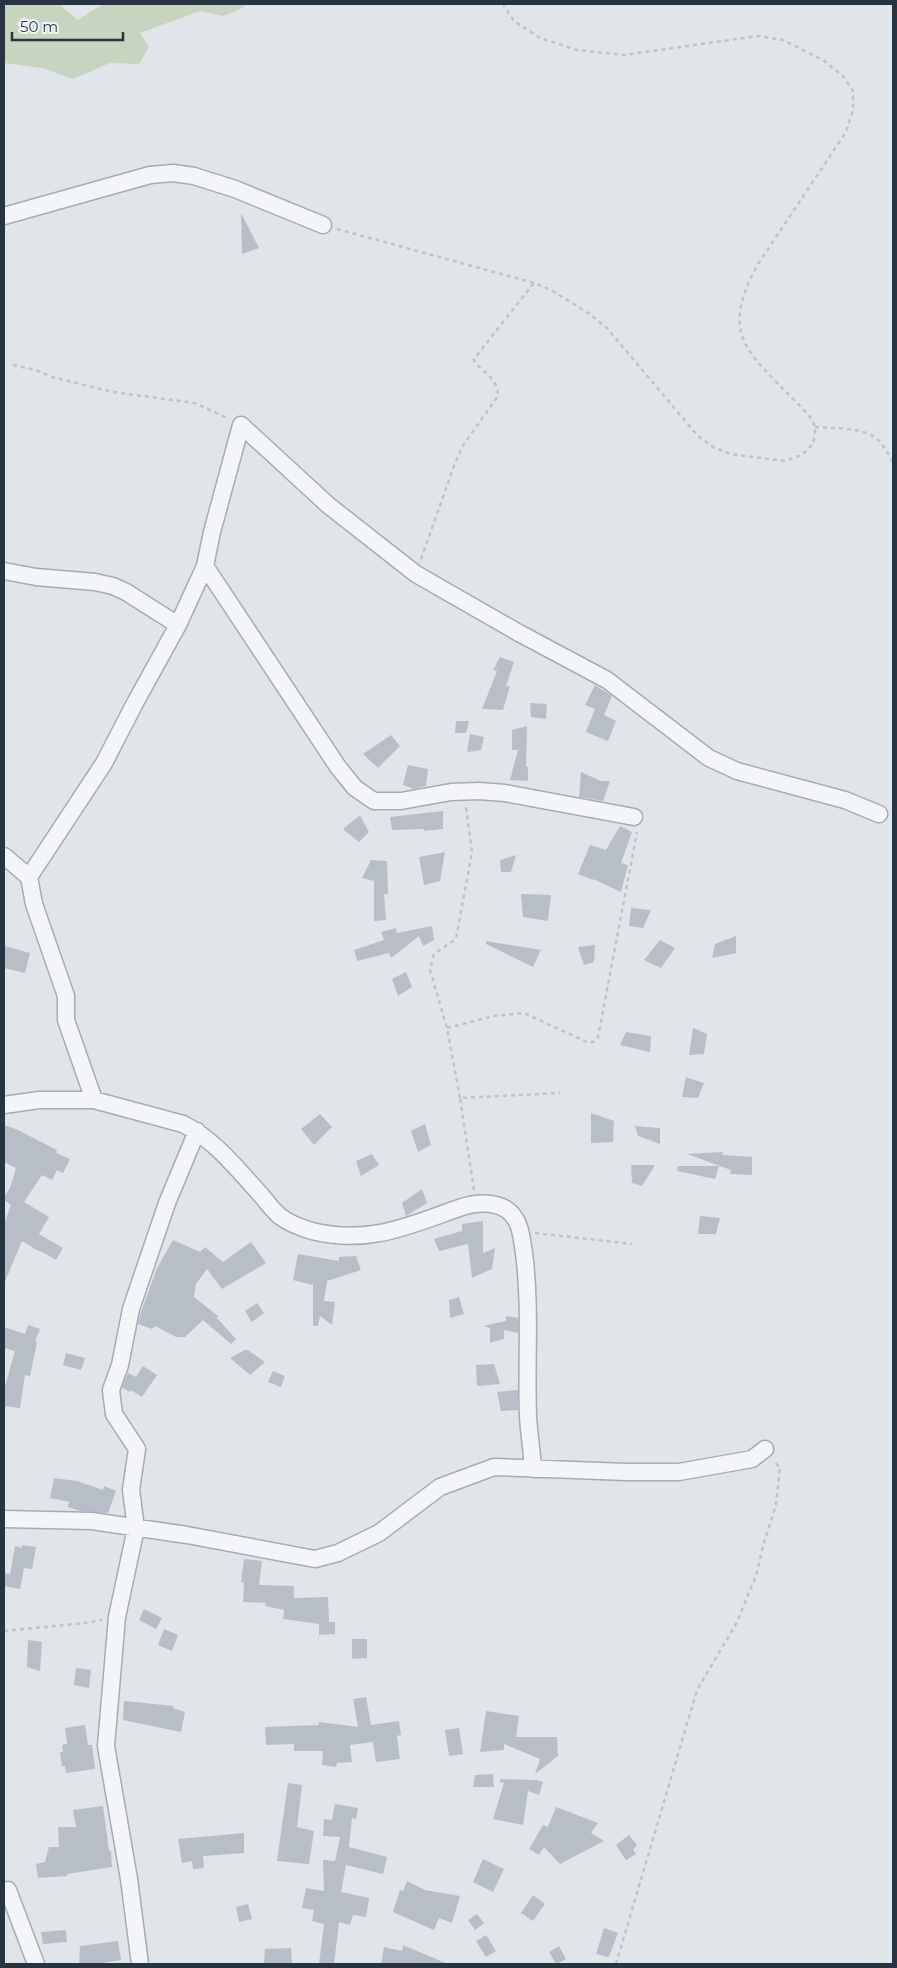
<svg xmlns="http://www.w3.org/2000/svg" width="897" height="1968" font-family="Montserrat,sans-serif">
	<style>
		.green { fill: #c7d4c0 }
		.building { fill: #b7bec7 }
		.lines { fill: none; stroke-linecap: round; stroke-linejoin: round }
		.street-casing { stroke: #a5acb4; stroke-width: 19 }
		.path { stroke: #bec3c9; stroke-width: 2.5; stroke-dasharray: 4 4; stroke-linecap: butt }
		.street { stroke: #f3f5f8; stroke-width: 16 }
	</style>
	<rect width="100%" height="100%" fill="#e0e5ea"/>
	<path class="green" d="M4 4H64L61 6 78 20 103 4H247L238 10 223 16 200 11 140 33 149 47 139 64 110 63 73 79 42 68 4 63Z"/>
	<path class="building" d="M241 213 259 248 242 254Z
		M500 657 514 662 506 686H510L503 710 482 709 497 671 493 670Z
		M595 685 612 696 604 715 616 721 608 741 586 732 595 709 585 705Z
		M530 703 547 704 546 719 531 717Z
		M456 721H469L466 733H455Z
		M527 726 526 767H528V781L510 780 518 750H512V730Z
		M470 734 484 737 481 750 467 752Z
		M391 735 400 746 378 768 363 754Z
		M408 765 428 769 426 786 414 789 403 785Z
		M581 772 601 781H610L603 801 579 797Z
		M443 811V829L424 831V829L392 830 390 817Z
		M360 815 369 832 359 842 343 829Z
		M620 826 632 832 621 863 628 865 621 892 593 879V880L578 874 590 845 606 850Z
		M445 852 440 881 424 885 419 857Z
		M516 855 511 872H501L500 860Z
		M371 860 387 861 388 894H384L386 920 374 921V881L362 878Z
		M521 894 551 895 548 921 523 917Z
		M631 908 651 910 643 928 629 926Z
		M432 926 434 940 423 946 419 936 391 958 389 953 357 961 354 950 384 940 381 932 396 928 397 933Z
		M736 936V953L712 958 715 944Z
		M660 940 675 948 661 968 644 960Z
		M486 941 541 950 533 967 486 944Z
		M595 945 594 962 584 965 578 947Z
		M4 946 30 953 25 973 4 968Z
		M406 972 412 987 398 996 392 979Z
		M693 1028 707 1034 704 1054 689 1055Z
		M626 1032 651 1036 650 1052 620 1045Z
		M686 1077 704 1083 698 1098 682 1097Z
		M591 1113 614 1121 613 1142 591 1143Z
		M320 1114 332 1127 314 1145 301 1129Z
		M425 1124 431 1145 418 1152 411 1131Z
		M4 1125 16 1129 57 1150 56 1153 70 1159 63 1173 57 1170 52 1180 42 1175 24 1202 49 1217 39 1234 63 1248 56 1260 44 1253 35 1249 22 1241 4 1284V1224L11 1205 4 1200V1197L10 1188 16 1168 4 1162Z
		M635 1126 660 1128V1144L638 1136Z
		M723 1152 722 1155 752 1157V1175L730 1174 731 1170 687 1154Z
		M372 1154 379 1165 361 1176 356 1161Z
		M631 1165H655L642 1186 632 1183Z
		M678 1166H719L715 1179 677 1171Z
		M422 1189 427 1203 406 1216 402 1203Z
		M700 1216 720 1218 716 1234H698Z
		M483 1221V1253L495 1248 492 1269 472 1278 468 1244 439 1251 434 1239 462 1231V1224Z
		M173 1240 200 1252 205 1247 223 1262 251 1242 266 1263 222 1289 207 1269 196 1284 194 1297 218 1316 217 1318 236 1339 231 1344 203 1320 185 1337H176L155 1326 152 1329 138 1324 141 1312 157 1268Z
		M298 1254 339 1261V1257L356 1256 361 1270 327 1281 324 1301 335 1302 332 1325 320 1316 318 1326H313V1285L293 1280Z
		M459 1297 464 1314 450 1318 449 1300Z
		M257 1303 264 1313 252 1322 245 1311Z
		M506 1316 518 1318V1333L504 1330V1339L490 1343V1328L483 1326 506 1321Z
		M28 1325 40 1329 35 1342H37L30 1376 25 1375 20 1408 4 1406V1386H5L15 1351 4 1348V1327L25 1334Z
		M245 1350H248L265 1362 250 1375 230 1358Z
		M66 1353 85 1358 81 1370 63 1365Z
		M494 1364 500 1384 477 1386 476 1365Z
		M143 1366 157 1375 142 1397 131 1390 130 1392 122 1388 128 1373 136 1377Z
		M273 1371 285 1376 281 1387 268 1382Z
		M518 1390V1410L501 1411 497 1392Z
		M54 1478 77 1481 103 1490 104 1486 116 1491 108 1513 80 1511 68 1507 69 1502 50 1498Z
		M22 1545 36 1547 32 1569 24 1568 20 1589 4 1586V1573L10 1574 15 1546 22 1548Z
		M244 1559 262 1561 259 1585 294 1586V1598L328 1597 329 1622H335V1634L319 1635V1624L283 1619 284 1610 265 1606 266 1603 243 1602 244 1583 241 1582Z
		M144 1609 162 1618 156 1629 139 1620Z
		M164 1629 178 1635 172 1651 158 1645Z
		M352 1639H367V1658L352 1659Z
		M28 1640 42 1642 40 1671 27 1667Z
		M76 1668 91 1670 89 1688 74 1685Z
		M366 1697 371 1725 399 1721 401 1735 397 1736 400 1759 376 1762 373 1742 350 1745 352 1762 337 1763 336 1767 322 1765 323 1751H294V1744L266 1745 265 1727 319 1725V1722L358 1727 353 1699Z
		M124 1701 174 1706 173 1708 185 1712 181 1732 123 1720Z
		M486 1711 519 1716 516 1737H557L558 1756 535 1774 540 1759 504 1744V1750L480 1752Z
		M85 1725 88 1745H92L95 1769 66 1773 65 1766H62L60 1752H63L62 1745 67 1744 65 1728Z
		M459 1728 463 1754 449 1756 445 1730Z
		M493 1774 494 1787H473L475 1775Z
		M500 1779 537 1780 543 1782 539 1795 528 1791 523 1825 493 1819 504 1783 500 1782Z
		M288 1783 302 1785 297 1827 314 1831 309 1864 277 1861Z
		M335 1804 358 1808 356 1819 352 1818 349 1847 387 1857 383 1874 346 1865 341 1892 369 1898 366 1917 353 1915 350 1925 339 1922 334 1964H319L324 1924 312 1921 314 1910 302 1908 306 1888 324 1891 323 1860 335 1861 340 1837 323 1836 324 1819 332 1820Z
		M103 1806 109 1851H111L112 1867 67 1874V1876L38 1878 36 1864 45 1862 49 1847H59L58 1827H76L73 1810Z
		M556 1807 598 1823 591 1833 604 1841 560 1864 544 1847 539 1855 529 1849 543 1825 548 1827Z
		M244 1833V1853L203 1856 204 1868 193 1869 192 1861 182 1863 178 1839Z
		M629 1835 637 1845 633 1850 636 1854 626 1860 616 1845Z
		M483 1859 504 1869 493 1892 473 1882Z
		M407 1881 425 1890 460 1896 452 1923 439 1918 434 1930 393 1912 400 1890 403 1891Z
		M533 1895 545 1904 533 1921 521 1913Z
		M248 1904 252 1919 239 1922 236 1907Z
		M477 1914 484 1923 475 1930 468 1920Z
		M604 1928 618 1933 609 1957 596 1954Z
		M66 1930 67 1942 43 1944 41 1932Z
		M486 1935 496 1951 486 1957 476 1941Z
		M118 1941 121 1960 96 1964H79L80 1946Z
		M403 1945 448 1964H381L384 1947 402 1951Z
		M559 1946 566 1959 556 1964 549 1952Z
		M291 1948 292 1964H264L265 1949Z"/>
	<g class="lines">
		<g class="street-casing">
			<path id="street" d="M4 216 150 175 173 173 194 176 235 189 323 225
				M205 566 338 767 355 788 374 801H401L451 792 479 791 505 793 634 817
				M4 571 36 577 95 582 113 586 126 592 178 625
				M4 856 29 877
				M94 1100 66 1020V996L34 904 29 877 104 763 135 703 178 625 205 566 212 532 241 425 328 505 416 574 519 633 607 680 709 758 737 771 845 800 879 814
				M4 1105 39 1100H94L183 1124C215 1140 237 1169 261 1195 267 1202 274 1212 281 1217 290 1224 302 1228 312 1231 368 1245 408 1226 459 1208 478 1201 505 1200 516 1220 522 1230 522 1242 524 1253 531 1307 526 1362 528 1416 529 1434 532 1451 533 1469
				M4 1519 92 1521 187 1535 315 1559 338 1553 379 1533 440 1487 494 1467 626 1472H679L752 1459 765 1449
				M8 1890 36 1964
				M140 1964 129 1879 106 1746 117 1617 136 1528 131 1490 137 1449 114 1414 111 1390 120 1365 131 1309 167 1203 197 1131"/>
		</g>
		<path class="path" d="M337 229 534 283 551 290 588 313 607 328 697 435 713 447 730 454 784 461 802 455 813 444C814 439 815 433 815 429 814 418 802 408 795 401 747 351 719 335 758 264L846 132 853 110V91L843 76 823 60 783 40 758 36 624 55 577 50 540 38 514 21 504 6V4
			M13 365 36 370 52 377 113 392 195 403 229 419
			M815 427C834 429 866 426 880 442 885 448 889 455 893 462
			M421 559 454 466 462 447 498 396C499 382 485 372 475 363L474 359 534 283
			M447 1028 493 1016 524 1013 589 1043 595 1041 598 1037 637 832
			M460 1098 447 1028 430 970 434 954 456 939 472 852 466 807
			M474 1190 460 1098 560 1093
			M535 1233 632 1244
			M4 1631 85 1623 102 1620
			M616 1964 697 1690 736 1624 756 1576 763 1546 776 1505 780 1468 773 1460"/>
		<use href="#street" class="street"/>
	</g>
	<rect width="897" height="1968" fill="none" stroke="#273442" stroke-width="10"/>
	<path d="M12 32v8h111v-8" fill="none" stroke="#273442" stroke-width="2.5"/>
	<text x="20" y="32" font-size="15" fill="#273442" stroke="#f0f3f7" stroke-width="4" paint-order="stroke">50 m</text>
</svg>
